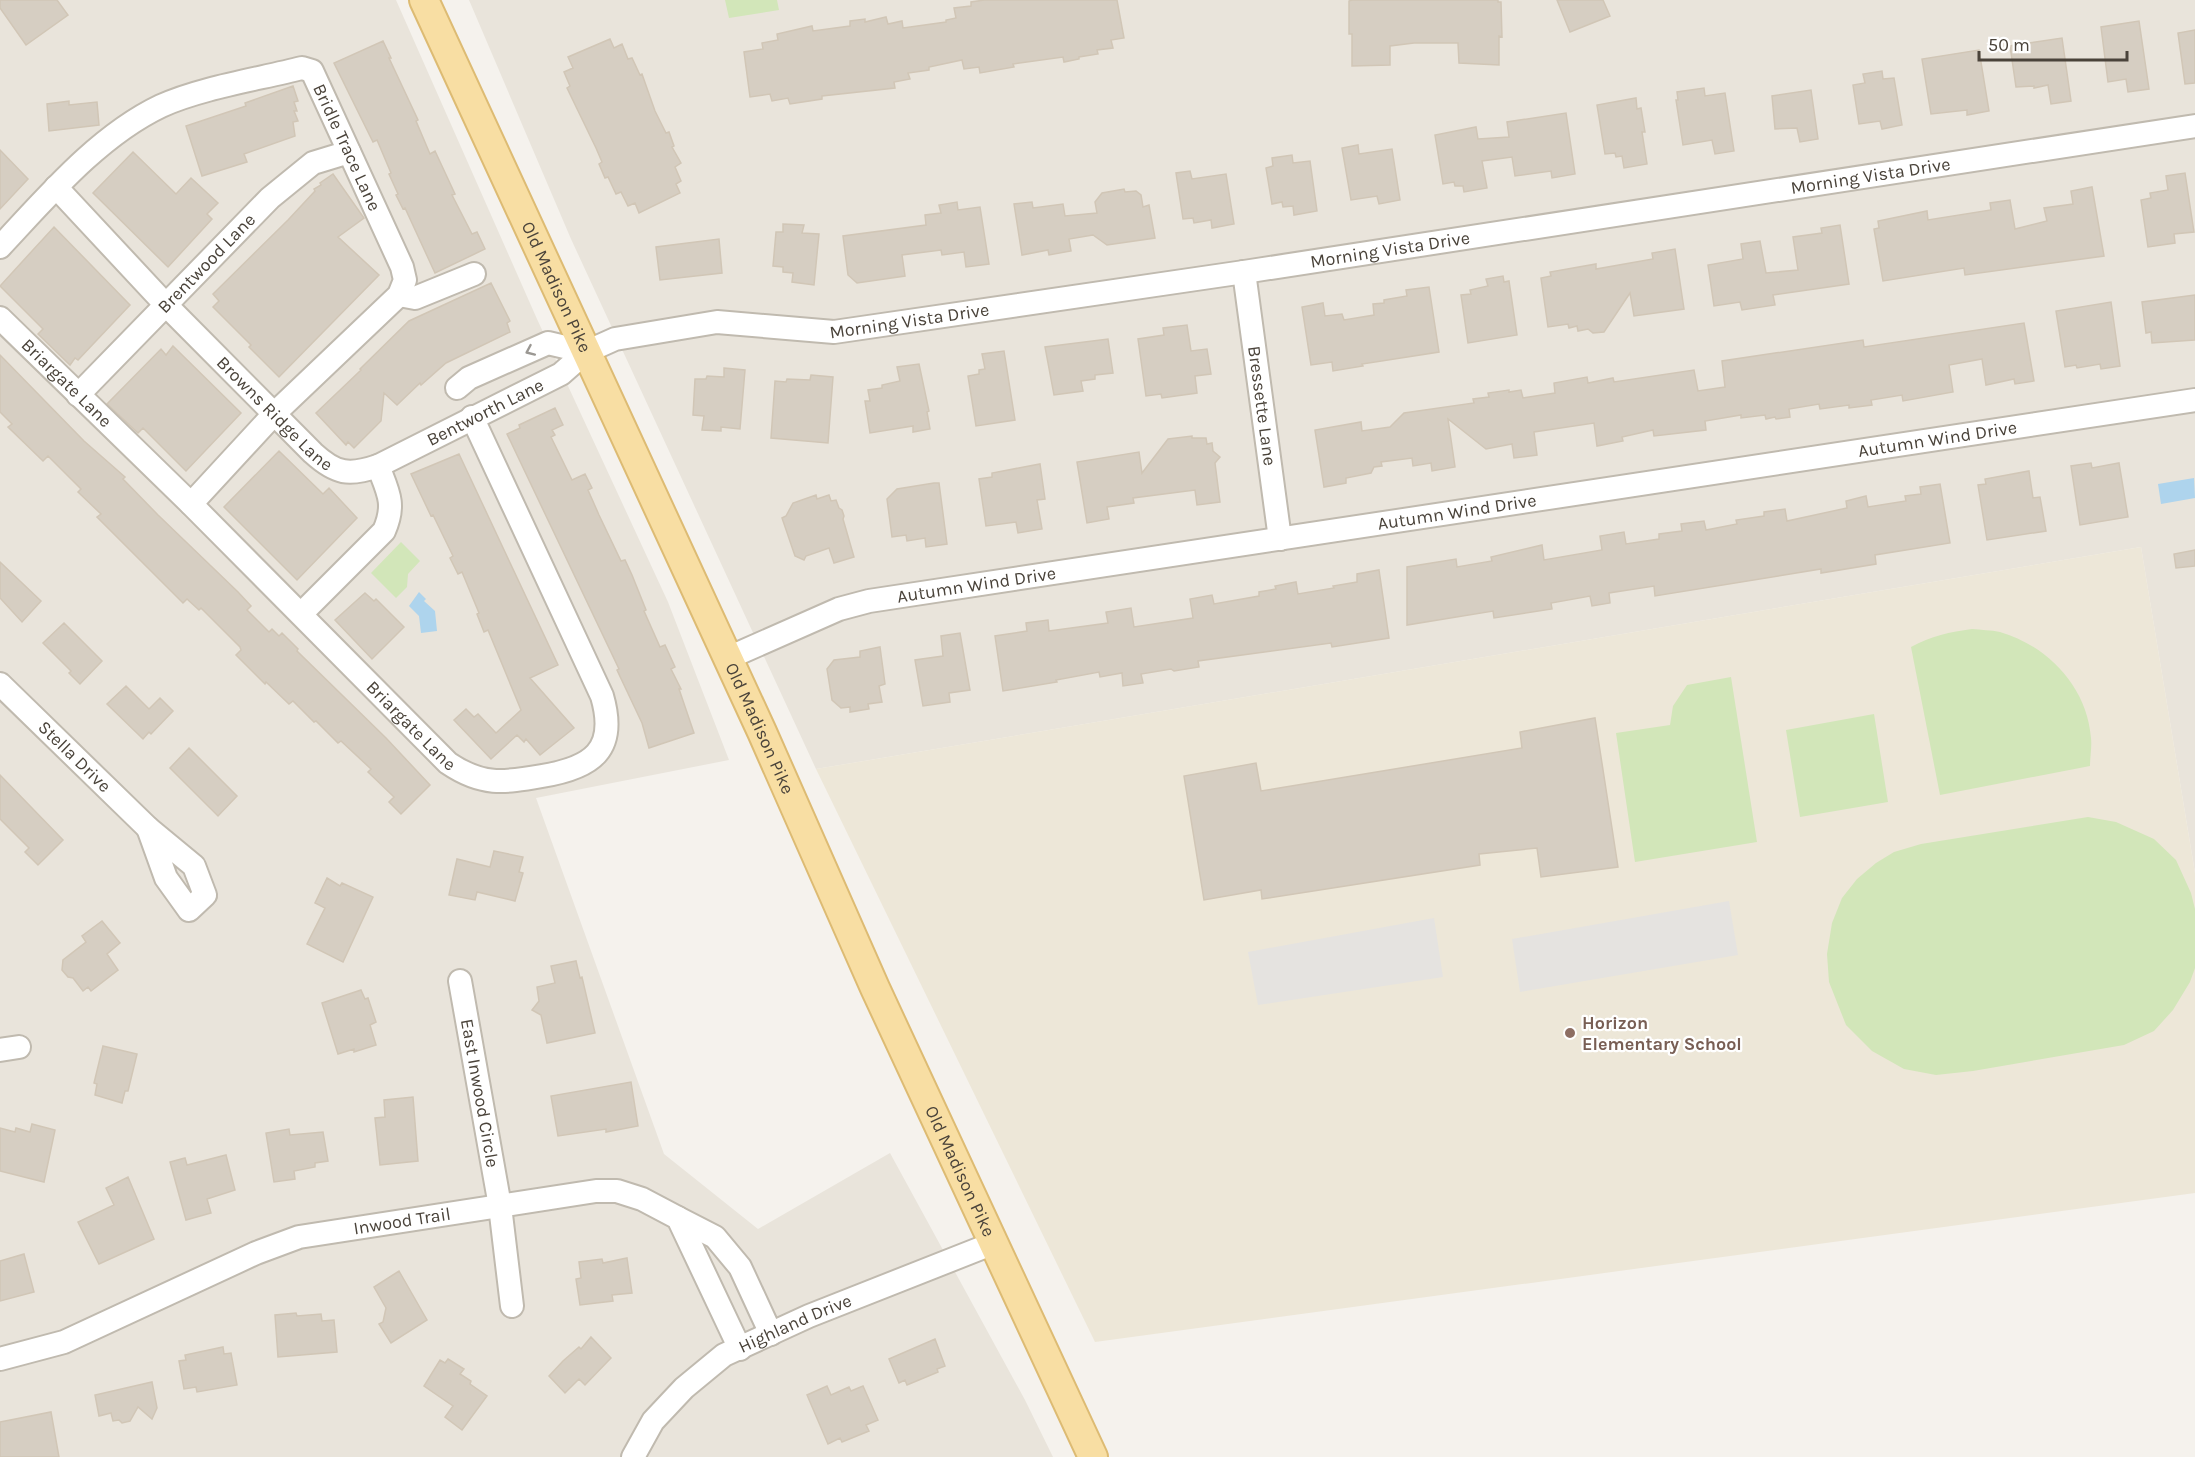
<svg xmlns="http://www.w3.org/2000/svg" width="2195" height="1457" font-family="Karla,sans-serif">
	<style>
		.residential { fill: #e9e4db }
		.education { fill: #ede7d8 }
		.green { fill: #d2e6b9 }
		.parking { fill: #e5e3e0 }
		.water { fill: #aed4ed }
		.building { fill: #d6cec2; stroke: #d1c6b6; stroke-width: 1.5 }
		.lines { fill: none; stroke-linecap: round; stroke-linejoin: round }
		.minor-casing { stroke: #c0baaf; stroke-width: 26 }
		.major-casing { stroke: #ddbb73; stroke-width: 32 }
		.minor { stroke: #fff; stroke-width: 22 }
		.major { stroke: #f8dea3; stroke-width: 28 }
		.oneway { stroke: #9b9893 }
		.education-dot { fill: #8d6e63; stroke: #fff; stroke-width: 2 }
		.labels { text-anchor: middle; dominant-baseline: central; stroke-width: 4.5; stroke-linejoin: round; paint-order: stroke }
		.street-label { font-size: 18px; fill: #4a433a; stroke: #fff }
		.education-label { font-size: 18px; font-weight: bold; fill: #785e54; stroke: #fff; text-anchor: start }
	</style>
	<rect width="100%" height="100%" fill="#f5f2ed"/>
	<path class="residential" d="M0 0H396L537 319 668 602 729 760 536 798 664 1154 758 1229 890 1153 1025 1400 1053 1457H0Z
		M469 0H2195V873L2141 547 816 769 571 239Z"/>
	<path class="education" d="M2141 547 2195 873V1193L1095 1342 816 769Z"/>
	<path class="green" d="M725 0H777L779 10 729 18Z
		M401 542 420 561 408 574 407 587 396 598 371 573Z
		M1972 629C1981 630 1991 630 2000 632 2048 646 2087 687 2091 738 2092 747 2090 757 2090 766L1940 795 1911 647C1931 636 1950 632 1972 629Z
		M1731 677 1757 842 1635 862 1616 733 1670 725 1673 706 1687 685Z
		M1874 714 1888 802 1800 817 1786 730Z
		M2088 817 2116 822 2154 839 2176 860 2191 893 2195 909V968L2190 982 2173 1010 2154 1031 2124 1045 1973 1071 1936 1075 1904 1069 1872 1051 1846 1025 1829 982 1827 954 1832 923 1842 898 1857 879 1876 863 1894 852 1921 844Z"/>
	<path class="parking" d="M1729 901 1738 955 1520 992 1512 939Z
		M1434 918 1443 977 1258 1005 1248 952Z"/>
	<path class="water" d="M2194 478 2195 498 2161 504 2158 484Z
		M419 592 426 599 424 601 435 611 437 631 421 633 419 616 409 606Z"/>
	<path class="building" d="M0 0H57L68 15 26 45 0 8Z
		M984 0H1117L1124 38 1111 40 1113 48 1097 50 1098 54 1079 57V59L1064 62 1063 57 1013 64 1014 67 980 73 979 67 964 69 962 60 929 67V70L908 73 910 79 894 82 895 88 822 96V99L790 104 788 98 772 101 770 94 750 97 744 52 763 49 762 43 778 40 777 34 812 26 813 31 835 28 850 26V21L865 19V22L886 17 888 24 902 21 903 28 946 22V20L956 18 954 8 971 6V2Z
		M1352 0H1498V2H1501L1502 37 1499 36V65L1459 63 1458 43H1414L1390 46V65L1352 66V34H1349V1Z
		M1557 0H1603L1610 16 1570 32Z
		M2139 21 2149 89 2128 92 2126 79 2108 82 2101 27Z
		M2195 30V83L2185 84 2178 33Z
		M2062 38 2071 101 2051 104 2048 85 2034 88V86L2016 87 2010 46Z
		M610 39 614 48 622 44 628 59 632 58 640 75 642 74 655 111 666 133 669 132 674 146 672 147 681 163 675 167 681 181 676 184 680 193 639 213 635 203 628 206 621 192 616 194 608 177 605 178 599 164 602 162 596 148 567 88 570 86 564 72 573 68 568 57Z
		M383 41 391 58H389L418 120 416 121 430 154 435 151 455 194 452 195 472 234 477 232 485 249 435 273 405 208 403 209 396 195 398 194 389 174 391 173 377 140 373 142 334 63Z
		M1979 50 1989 111 1967 115V110L1931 114 1922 59Z
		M1882 71 1883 79 1894 78 1902 125 1882 129 1880 121 1859 124 1853 85 1865 83 1863 74Z
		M293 86 298 101 294 102 297 111H294L298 121 293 122 295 136 244 154 247 162 202 176 186 126 246 106 245 103Z
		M1704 88 1705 96 1725 93 1734 151 1715 154 1712 140 1683 145 1676 100H1678L1677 92Z
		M1811 90 1818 139 1800 142 1797 128 1775 129 1772 96Z
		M1636 98 1637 109 1641 108 1645 132H1642L1647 164 1624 168 1622 156 1616 157 1615 153 1605 154 1597 105Z
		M69 101V105L97 102 99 125 49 131 47 104Z
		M1566 113 1575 174 1552 178 1551 171 1515 176 1512 157 1482 161 1487 188 1464 192 1463 186H1455L1454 182 1443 184 1435 135 1476 127 1478 139 1509 137 1507 122Z
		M1358 145 1359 154 1392 149 1400 200 1379 204 1377 196 1351 200 1342 148Z
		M0 150 28 179 0 209Z
		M133 152 176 194 191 178 218 203 207 214 212 219 168 267 93 193Z
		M1292 155 1293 163 1310 161 1317 211 1294 215 1293 206 1283 207 1282 202 1272 204 1266 168 1273 166 1272 158Z
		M1190 171 1192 179 1226 174 1234 224 1212 228 1211 220 1194 223 1193 218 1183 219 1176 173Z
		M2185 173 2194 232 2174 234 2175 243 2148 247 2141 200 2151 198 2150 193 2168 190 2166 176Z
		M333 174 364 218 338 237 379 275 279 377 249 347 251 345 213 307 219 301 213 294 288 220 315 191 314 189 321 185 320 183Z
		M2092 187 2104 256 1965 275 1964 268 1883 281 1874 229 1879 228 1878 221 1927 211 1928 220 1991 210 1990 203 2010 200 2015 229 2047 221 2044 208 2073 204 2071 191Z
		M1124 189 1125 192 1136 191 1141 195 1143 207 1149 205 1155 238 1107 245 1093 235 1069 239 1071 251 1049 255 1048 250 1022 255 1014 204 1032 202 1033 208 1063 204 1065 216 1097 213 1095 202 1102 193Z
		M957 202 958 210 980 207 989 264 966 267 964 252 942 255 941 250 902 255 905 276 857 283 848 275 843 236 926 225 925 215 941 213 939 205Z
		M783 224 804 225 802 233 819 234 814 285 792 282 793 273 783 272V267L773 266 776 232H783Z
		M1840 225 1849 284 1773 295 1775 305 1742 310 1740 302 1714 306 1708 265 1743 259 1741 244 1760 241 1766 273 1798 270 1793 237 1822 233 1821 228Z
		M54 227 130 305 78 360 75 358 70 365 38 334 43 329 0 286Z
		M719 239 722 273 660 280 656 247Z
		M1675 249 1684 309 1634 316 1630 293 1604 332 1593 333 1588 329 1578 331 1577 326 1569 328 1568 324 1548 327 1541 278 1551 276 1550 272 1596 264V269L1653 259 1652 253Z
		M1503 276 1504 282 1509 281 1517 335 1468 343 1461 295 1471 294 1470 290 1488 286 1486 279Z
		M491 283 510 321 507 323 510 332 446 363 421 385 420 383 397 405 384 393 381 421 354 448 348 442 346 445 316 413 361 370 360 369 409 321Z
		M1429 287 1439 352 1362 364 1363 366 1333 371 1332 362 1311 365 1302 307 1323 303 1325 316 1342 314 1344 320 1374 315 1373 304 1384 303V300L1407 296 1406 290Z
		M2195 295V340L2152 343 2151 332 2146 333 2142 302Z
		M2111 302 2120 366 2101 369 2100 364 2077 368 2076 365 2065 367 2056 311Z
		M2024 323 2034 381 2015 384 2014 379 1986 385 1982 359 1949 365 1953 392 1903 401 1902 395 1871 400 1872 405 1849 408V405L1820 409 1819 404 1789 409 1790 417 1776 419 1775 417 1766 419 1765 415 1741 418V415L1705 421 1706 430 1654 436 1653 430 1622 437 1623 441 1597 446 1594 423 1534 432 1537 455 1514 458 1512 444 1486 449 1448 419 1455 467 1432 471 1431 463 1413 466 1412 458 1381 462 1382 466 1374 467 1371 473 1346 478V483L1324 487 1315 430 1361 422 1362 431 1390 427 1404 413 1474 403 1473 399 1489 397 1488 393 1509 390V392L1521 390 1523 398 1555 393 1554 383 1587 377 1588 383 1613 378 1614 382 1694 370 1698 391 1725 387 1722 361 1863 340 1864 347Z
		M1187 325 1191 351 1207 349 1211 374 1195 376 1197 393 1162 398 1161 394 1146 396 1138 339 1164 335 1163 328Z
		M1108 339 1113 373 1095 375V379L1081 381 1083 391 1054 395 1045 347Z
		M173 346 241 413 186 471 143 428 138 433 107 404 161 349 166 355Z
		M1004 351 1015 420 976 426 968 376 979 374V370L985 369 982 354Z
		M0 355 84 441 125 477 123 479 158 515 238 592 251 606 247 610 269 632 272 629 279 636 282 633 298 649 297 651 386 738 430 785 401 814 389 802 394 797 368 772 371 769 341 741 338 743 316 721 314 722 293 701 289 704 266 682 265 684 236 655 241 650 240 647 201 608 199 610 187 599 183 603 97 517 101 514 78 492 81 489 48 456 43 461 8 427 12 424 0 412Z
		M919 364 929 411 927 412 930 429 913 432V426L870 433 865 401H870L868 390 882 388V385L900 381 897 367Z
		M724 368 745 370 740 429 721 427V431L702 430 704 416 693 415 695 379H706L707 376 724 377Z
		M811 375 833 377 828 443 771 438 775 381 786 382 787 379 810 380Z
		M555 408 563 425 552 430 555 435 551 437 572 480 585 474 592 488 588 490 599 515 621 561 625 560 632 575 646 610 644 611 660 647 665 645 675 667 671 669 681 689H679L694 733 649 748 642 723 617 670 619 669 507 434 520 428 519 425Z
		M1192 436V438H1206L1207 444 1212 443 1213 451 1220 457 1215 463 1220 502 1197 505 1195 490 1133 498 1134 503 1107 507 1109 519 1087 523 1077 462 1139 452 1142 473 1168 439Z
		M279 451 323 494 329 488 357 518 297 580 224 507Z
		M459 454 558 665 530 678 574 728 540 755 526 739 524 742 517 735 491 759 454 720 466 709 474 717 478 714 496 733 521 710 488 630 484 632 477 614 479 613 462 572 458 574 450 558 453 556 433 515 431 516 411 474Z
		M2091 463 2092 468 2119 463 2128 517 2080 525 2071 466Z
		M1040 464 1045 499 1037 500 1042 529 1018 533 1016 522 986 526 979 479 992 477V473Z
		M2029 471 2033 498 2040 497 2046 531 1987 540 1978 485 1986 484 1985 479Z
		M934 483H939L947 544 926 547 925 538 907 541 906 535 892 537 887 499 897 489Z
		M1940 484 1950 543 1875 555 1876 564 1821 573V569L1655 596 1654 586 1609 593 1610 603 1592 606 1590 596 1551 603 1552 609 1494 618 1493 611 1407 625V567L1456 559 1457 567 1492 561 1491 557 1542 545 1544 560 1602 550 1600 536 1624 532 1626 544 1659 539V534L1682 531 1681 524 1704 521 1706 530 1737 524 1736 520 1764 516V512L1785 509 1787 521 1847 508 1846 501 1866 496 1868 507 1906 501 1905 496 1921 494 1920 487Z
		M816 495 817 499 829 495 831 501 836 500 839 508 842 510 844 516 843 519 854 557 834 563 829 548 806 556 804 560 795 556 782 518 786 516 793 503Z
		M2195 550V566L2176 568 2174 554Z
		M0 562 41 601 22 622 0 598Z
		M1379 570 1389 638 1332 647 1331 643 1198 661 1199 667 1174 671 1171 669 1141 674 1143 683 1123 686 1122 673 1100 677 1099 672 1056 680 1057 682 1003 691 995 636 1027 631 1026 623 1048 620 1049 631 1108 623 1106 612 1131 608 1134 627 1193 618 1190 599 1212 595 1214 604 1259 596V592L1276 589 1275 586 1296 582 1298 594 1334 588 1333 586 1357 582V574Z
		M365 593 374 601 376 599 404 627 372 659 335 620Z
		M64 623 102 661 80 684 69 673 71 671 43 643Z
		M960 633 970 690 949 693 950 702 923 706 915 660 943 656 941 636Z
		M880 647 885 684 879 686 882 702 868 704 869 709 850 712V707L841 708 832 700 827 669 834 660 860 657V651Z
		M126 686 149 709 160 698 173 711 151 734 149 732 143 739 107 704Z
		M1595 718 1618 867 1541 877 1537 848 1479 854 1480 865 1262 899 1261 890 1204 900 1184 776 1256 763 1261 791 1522 748 1520 732Z
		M189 748 237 796 218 816 170 768Z
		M0 775 63 840 38 865 25 852 29 848 0 819Z
		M494 851 523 857 519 872 523 873 515 901 477 892 475 900 449 895 457 859 490 867Z
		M327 878 340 886 342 883 373 897 343 962 307 944 325 908 315 903Z
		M102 921 120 943 107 954 118 970 91 991 88 987 83 991 73 978 68 977 62 970 63 960 86 942 82 936Z
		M576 961 580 978 582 977 595 1033 547 1043 541 1015 532 1010 539 1001 537 987 555 983 551 966Z
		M361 990 365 999 368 998 376 1022 370 1025 376 1045 354 1052V1049L338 1054 322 1003Z
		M103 1046 137 1054 128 1091H125L122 1103 95 1095 97 1084 94 1083Z
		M631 1082 638 1126 606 1132V1129L558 1136 551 1096Z
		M413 1097 418 1161 380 1165 375 1118 385 1117 384 1100Z
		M32 1124 55 1130 44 1182 0 1171V1128L15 1132 16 1128 30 1132Z
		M289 1129 290 1135 323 1132 328 1161 315 1163V1167L294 1171 295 1179 274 1182 266 1133Z
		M226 1155 235 1190 207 1199 211 1213 186 1220 170 1162 185 1158 187 1165Z
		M128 1177 154 1239 99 1264 78 1222 114 1205 106 1188Z
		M24 1254 34 1292 0 1301V1261Z
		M627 1258 632 1293 612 1295 613 1301 580 1305 576 1279 581 1278 579 1262 602 1259 603 1263Z
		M399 1271 427 1320 391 1343 379 1324 383 1322 386 1308 374 1287Z
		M296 1313 297 1316 321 1314 322 1321 334 1320 337 1352 278 1357 275 1315Z
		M591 1337 611 1358 585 1385 579 1379 565 1393 549 1376 563 1361 579 1347 581 1349Z
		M935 1339 945 1366 937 1369 938 1372 907 1385 905 1380 899 1383 889 1359Z
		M223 1347 224 1354 231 1353 237 1385 197 1392 196 1387 184 1389 179 1361 186 1360 185 1355Z
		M448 1359 464 1369 460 1374 471 1381 470 1384 487 1396 462 1430 445 1417 453 1406 424 1386 440 1360 445 1363Z
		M152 1382 157 1408 152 1419 138 1407 130 1421 122 1423 119 1420 113 1421 111 1413 99 1416 95 1395Z
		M827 1386 831 1395 849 1387 851 1391 863 1386 878 1420 866 1425 869 1431 842 1442 840 1438 828 1444 807 1395Z
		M51 1412 59 1457H0V1422Z"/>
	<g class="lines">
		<g class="minor-casing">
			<g id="minor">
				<path id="s1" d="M56 187 166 305 313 453C336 474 349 476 378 466L561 374 586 352 615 339 717 322 834 332 1244 272 2195 126"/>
				<path id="s2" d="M0 247C47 197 98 136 161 106 200 88 259 79 302 68L312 71 402 267 405 280 399 295 275 413 191 504"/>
				<path id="s3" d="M1244 272 1280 539"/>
				<path d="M399 295 415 298 474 274"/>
				<path id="s4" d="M0 318 191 504 448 763C482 786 503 783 542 776 591 768 618 751 602 696L472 417"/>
				<path d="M457 388 469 378 548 343 586 352"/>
				<path id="s5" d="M78 395 270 198 313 163 349 152"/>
				<path d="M301 614 384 531C396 504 388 492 378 466"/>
				<path id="s6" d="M728 658 839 609 869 601 2195 400"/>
				<path id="s7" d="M0 684 148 828"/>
				<path d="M148 828 194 866 205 895 189 910 166 878Z"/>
				<path id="s8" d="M460 981 500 1206 512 1306"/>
				<path d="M0 1050 19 1047"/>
				<path d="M678 1218 715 1237 740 1267 771 1334"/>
				<path id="s9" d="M0 1359 64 1342 256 1253 299 1237 596 1191H617L642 1199 678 1218 740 1349"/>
				<path id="s10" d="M633 1457 653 1421 684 1388 724 1355 809 1316 994 1243"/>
			</g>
		</g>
		<g class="major-casing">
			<g id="major">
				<path id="s11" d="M424 0 762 732 875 988 1093 1457"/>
			</g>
		</g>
		<use href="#minor" class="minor"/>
		<use href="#major" class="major"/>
	</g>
	<defs><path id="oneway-chevron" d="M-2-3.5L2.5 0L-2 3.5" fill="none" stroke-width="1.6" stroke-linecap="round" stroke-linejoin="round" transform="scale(1.5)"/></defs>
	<use class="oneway" href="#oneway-chevron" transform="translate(530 351) rotate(156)"/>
	<circle class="education-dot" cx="1570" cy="1033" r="6"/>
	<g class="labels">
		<g class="street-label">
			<text stroke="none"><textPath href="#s2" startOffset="456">Bridle Trace Lane</textPath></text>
			<text stroke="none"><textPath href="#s1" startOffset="1980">Morning Vista Drive</textPath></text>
			<text stroke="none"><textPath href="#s1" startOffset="1494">Morning Vista Drive</textPath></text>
			<text stroke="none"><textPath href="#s5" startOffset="184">Brentwood Lane</textPath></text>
			<text stroke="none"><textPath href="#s11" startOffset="316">Old Madison Pike</textPath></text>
			<text stroke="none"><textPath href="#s1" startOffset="1008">Morning Vista Drive</textPath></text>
			<text stroke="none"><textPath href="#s4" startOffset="93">Briargate Lane</textPath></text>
			<text stroke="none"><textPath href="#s3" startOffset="135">Bressette Lane</textPath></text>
			<text stroke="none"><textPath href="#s1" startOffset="315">Browns Ridge Lane</textPath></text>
			<text stroke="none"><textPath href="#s1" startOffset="561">Bentworth Lane</textPath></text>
			<text stroke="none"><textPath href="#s6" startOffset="1233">Autumn Wind Drive</textPath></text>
			<text stroke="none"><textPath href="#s6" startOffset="747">Autumn Wind Drive</textPath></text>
			<text stroke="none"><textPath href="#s6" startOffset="261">Autumn Wind Drive</textPath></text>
			<text stroke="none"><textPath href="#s4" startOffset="579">Briargate Lane</textPath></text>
			<text stroke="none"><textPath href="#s11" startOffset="802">Old Madison Pike</textPath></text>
			<text stroke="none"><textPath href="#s7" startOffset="104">Stella Drive</textPath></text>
			<text stroke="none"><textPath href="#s8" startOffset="114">East Inwood Circle</textPath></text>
			<text stroke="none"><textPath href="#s11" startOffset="1288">Old Madison Pike</textPath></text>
			<text stroke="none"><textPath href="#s9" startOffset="428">Inwood Trail</textPath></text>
			<text stroke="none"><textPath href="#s10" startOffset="216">Highland Drive</textPath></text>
		</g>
		<g class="education-label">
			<text x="1582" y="1023">Horizon<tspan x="1582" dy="21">Elementary School</tspan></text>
		</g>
	</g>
	<path d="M1979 51v9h148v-9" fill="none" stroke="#4a433a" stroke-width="3"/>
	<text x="1988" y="51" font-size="18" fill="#4a433a" stroke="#ffffff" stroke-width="4.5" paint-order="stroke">50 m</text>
</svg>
